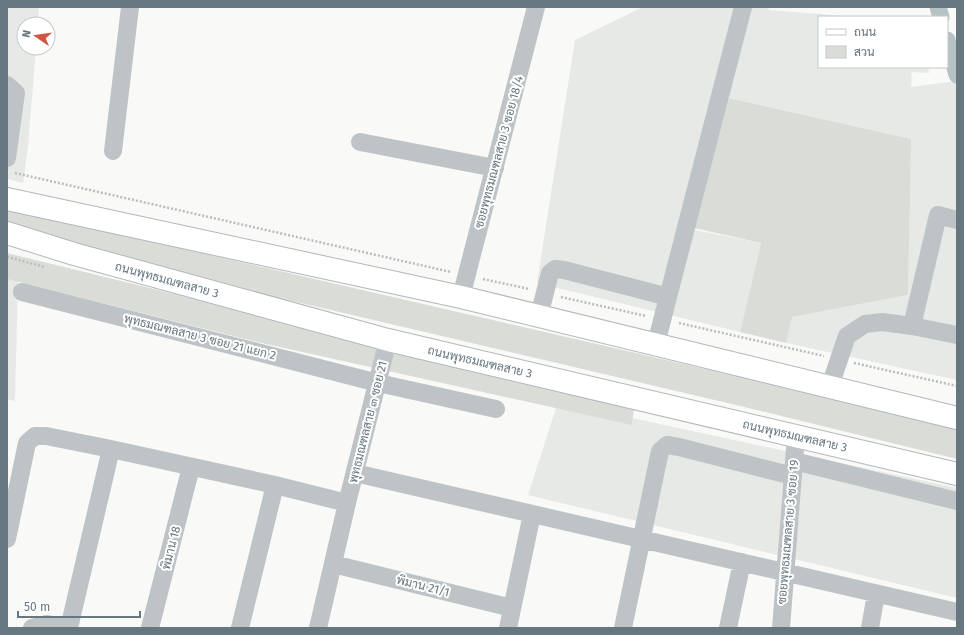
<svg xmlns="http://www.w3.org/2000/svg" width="964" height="635" font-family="'Fira Sans',Sarabun,sans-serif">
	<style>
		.built { fill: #e7e9e7 }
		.green { fill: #daddd7 }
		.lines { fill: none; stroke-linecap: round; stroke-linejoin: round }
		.canal { stroke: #b7c2c5; stroke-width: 17 }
		.major-casing { stroke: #b2b8bb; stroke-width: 24 }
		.path { stroke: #b9bdbf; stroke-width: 2.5; stroke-dasharray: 2 2; stroke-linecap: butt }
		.minor { stroke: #bec3c6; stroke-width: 18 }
		.major { stroke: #fff; stroke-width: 22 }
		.labels { text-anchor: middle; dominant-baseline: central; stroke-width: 4; stroke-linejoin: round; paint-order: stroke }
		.street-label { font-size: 12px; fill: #66777f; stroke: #fff }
	</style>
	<rect width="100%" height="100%" fill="#f9f9f7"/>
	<path class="built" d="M7 7H39L38 24H24V48H36L28 146 23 183 7 179Z
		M643 7H768L769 10 857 17H819V67H928L929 73 912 72 911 87 957 81V380L786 343 791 317 908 295 910 139 729 98 690 229 761 243 740 332 537 283 575 40Z
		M7 279 18 281 15 401 7 399Z
		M558 402 957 488V598L528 495Z"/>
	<path class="green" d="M729 98 911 139 908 295 792 317 786 343 740 332 761 243 694 228Z
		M7 208 957 427V459L740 406 173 273 7 226Z
		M7 253 440 359 634 408 632 425 257 342 7 279Z"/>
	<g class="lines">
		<path class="canal" d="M938 7 941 17
			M947 40 957 75"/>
		<g class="major-casing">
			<path id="major" d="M7 199 461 297 957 418
				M7 233 74 254 388 340 957 474"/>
		</g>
		<path class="path" d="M15 173 451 272
			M7 257 45 267
			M483 279 529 289
			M561 297 646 316
			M679 323 824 356
			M854 363 957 386"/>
		<path class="minor" d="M7 85 16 93 7 158
			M360 142 495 168
			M113 151 130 7
			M22 292 378 383 496 409
			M461 297 536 7
			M667 301 743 7
			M539 316 550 273 555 269 564 270 661 295 667 301 656 344
			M912 326 938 215 957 220
			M830 386 847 336 865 324 882 322 912 326 957 335
			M794 461 957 501
			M355 473 957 612
			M7 539 27 443 35 436H46L111 449 275 485 347 503
			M333 564 512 608
			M32 628 47 624 63 628
			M69 628 111 449
			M150 628 191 467
			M240 628 275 485
			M318 628 347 503 388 340
			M508 628 532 514
			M623 628 660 451 667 445 679 447 793 476
			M728 628 742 562
			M781 628 796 436
			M870 628 876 594"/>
		<use href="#major" class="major"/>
	</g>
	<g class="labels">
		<g class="street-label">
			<text transform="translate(499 152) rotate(-75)">ซอยพุทธมณฑลสาย 3 ซอย 18/4</text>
			<text transform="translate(167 280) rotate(15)">ถนนพุทธมณฑลสาย 3</text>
			<text transform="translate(200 337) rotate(14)">พุทธมณฑลสาย 3 ซอย 21 แยก 2</text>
			<text transform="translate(480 362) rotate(13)">ถนนพุทธมณฑลสาย 3</text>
			<text transform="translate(368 422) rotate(-76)">พุทธมณฑลสาย ๓ ซอย 21</text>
			<text transform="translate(795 436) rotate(13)">ถนนพุทธมณฑลสาย 3</text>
			<text transform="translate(788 532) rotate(-85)">ซอยพุทธมณฑลสาย 3 ซอย 19</text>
			<text transform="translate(171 548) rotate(-76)">พิมาน 18</text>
			<text transform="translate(423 586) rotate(14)">พิมาน 21/1</text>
		</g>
	</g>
	<rect width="964" height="635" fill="none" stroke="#66777f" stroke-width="16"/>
	<rect x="818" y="16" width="130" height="52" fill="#ffffff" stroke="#c2c9cc"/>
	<rect x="826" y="29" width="20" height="6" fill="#ffffff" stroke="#c2c9cc"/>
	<text x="854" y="36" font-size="12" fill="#66777f">ถนน</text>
	<rect x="826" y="46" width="20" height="12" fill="#daddd7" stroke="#c2c9cc"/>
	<text x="854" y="56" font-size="12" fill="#66777f">สวน</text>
	<g transform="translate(36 36) rotate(283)"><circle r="19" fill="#ffffff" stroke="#c2c9cc"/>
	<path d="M0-3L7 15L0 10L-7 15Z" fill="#d2543e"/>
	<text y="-6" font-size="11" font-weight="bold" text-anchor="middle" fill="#66777f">N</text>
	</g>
	<path d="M18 611v6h122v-6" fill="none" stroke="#66777f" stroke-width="2"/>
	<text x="24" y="611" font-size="12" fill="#66777f" stroke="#ffffff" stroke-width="3" paint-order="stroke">50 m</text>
</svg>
